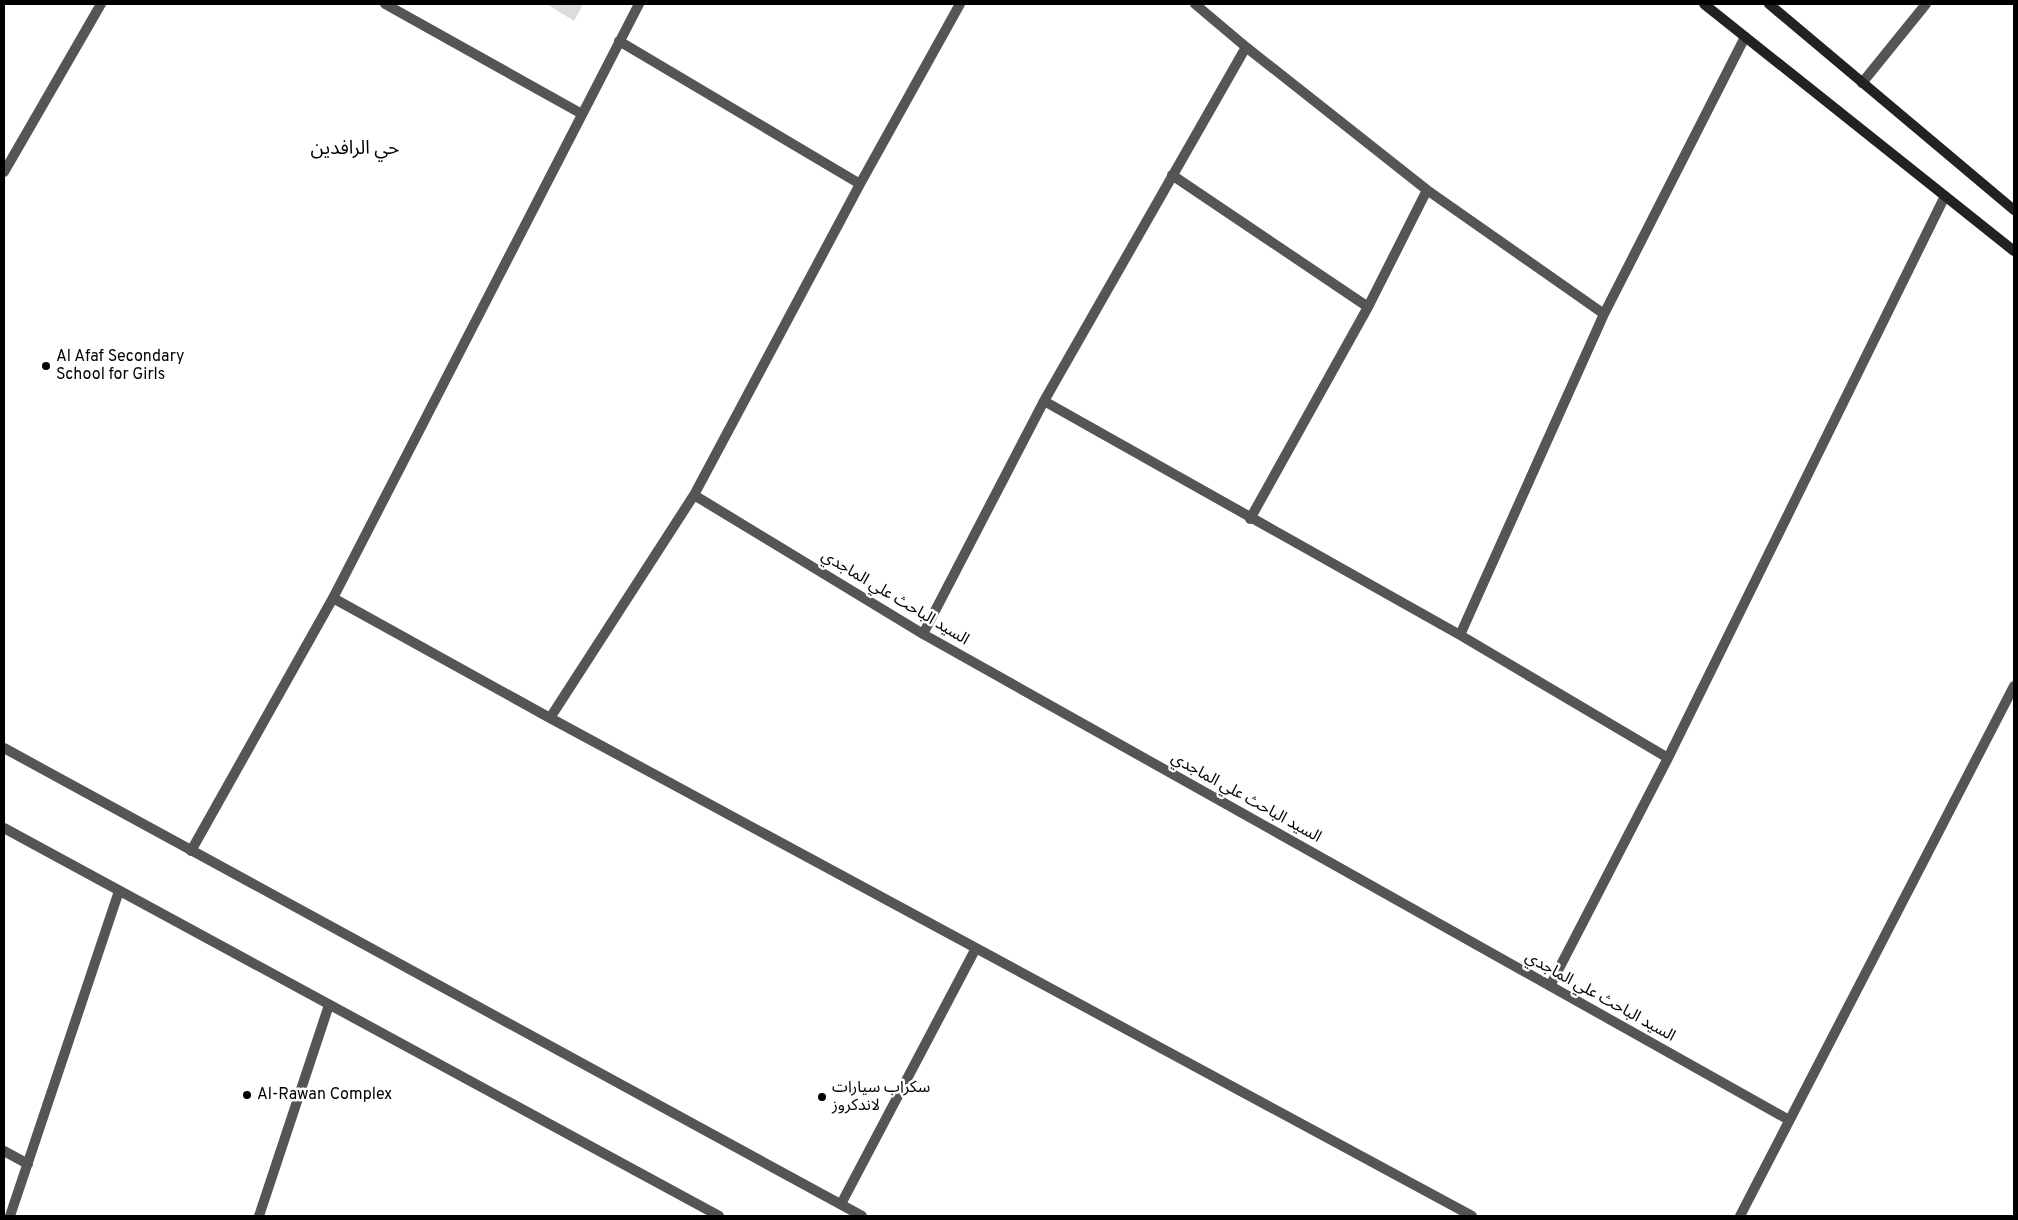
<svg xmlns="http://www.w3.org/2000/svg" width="2018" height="1220" font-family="Overpass,'Noto Sans Arabic',sans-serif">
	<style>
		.green { fill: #dcdcdc }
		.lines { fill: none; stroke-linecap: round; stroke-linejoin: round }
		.minor { stroke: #555; stroke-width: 10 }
		.tertiary { stroke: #555; stroke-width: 10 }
		.secondary { stroke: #222; stroke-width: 10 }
		.poi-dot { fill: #000; stroke: #fff; stroke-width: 2 }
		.labels { text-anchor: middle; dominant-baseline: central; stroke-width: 5; stroke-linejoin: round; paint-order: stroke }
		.poi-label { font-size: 16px; fill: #000; stroke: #fff; text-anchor: start }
		.street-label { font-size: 16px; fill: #000; stroke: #fff }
		.quarter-label { font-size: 19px; fill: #000; stroke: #fff }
	</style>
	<rect width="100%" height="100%" fill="#fff"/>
	<path class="green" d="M547 4H583L574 21Z"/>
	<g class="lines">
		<path class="minor" d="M385 4 582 114
			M1195 4 1246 47 1427 190 1368 307 1250 519
			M619 41 860 184
			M1862 83 1926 4
			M4 172 101 4
			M1172 175 1368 307
			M1427 190 1604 314
			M1044 401 1460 635 1668 758
			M694 495 923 634 1789 1120
			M333 598 550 718 1472 1216
			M923 634 1044 401 1246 47
			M1460 635 1604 314 1745 37
			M550 718 694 495 860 184 960 4
			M191 851 333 598 639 4
			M1550 986 1668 758 1945 196
			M4 1151 28 1164
			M841 1204 976 948
			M10 1216 119 891
			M259 1216 329 1005
			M1740 1216 2014 686"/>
		<path class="tertiary" d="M4 748 862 1216
			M4 828 719 1216"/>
		<path class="secondary" d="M1704 4 2014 251
			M1769 4 2014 210"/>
	</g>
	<g class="poi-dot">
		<circle cx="46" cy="366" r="5"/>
		<circle cx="247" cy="1095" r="5"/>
		<circle cx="822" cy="1097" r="5"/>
	</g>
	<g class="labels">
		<g class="poi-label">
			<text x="56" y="357">Al Afaf Secondary<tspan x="56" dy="18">School for Girls</tspan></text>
			<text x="832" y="1088">سكراب سيارات<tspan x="832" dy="18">لاندكروز</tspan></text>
			<text x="257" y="1095">Al-Rawan Complex</text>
		</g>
		<g class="street-label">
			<text transform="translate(895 598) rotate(31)">السيد الباحث علي الماجدي</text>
			<text transform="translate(1246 798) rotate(29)">السيد الباحث علي الماجدي</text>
			<text transform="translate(1600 997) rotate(29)">السيد الباحث علي الماجدي</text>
		</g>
		<g class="quarter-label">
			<text x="355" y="149">حي الرافدين</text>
		</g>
	</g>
	<rect width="2018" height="1220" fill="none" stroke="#000000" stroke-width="10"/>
</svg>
